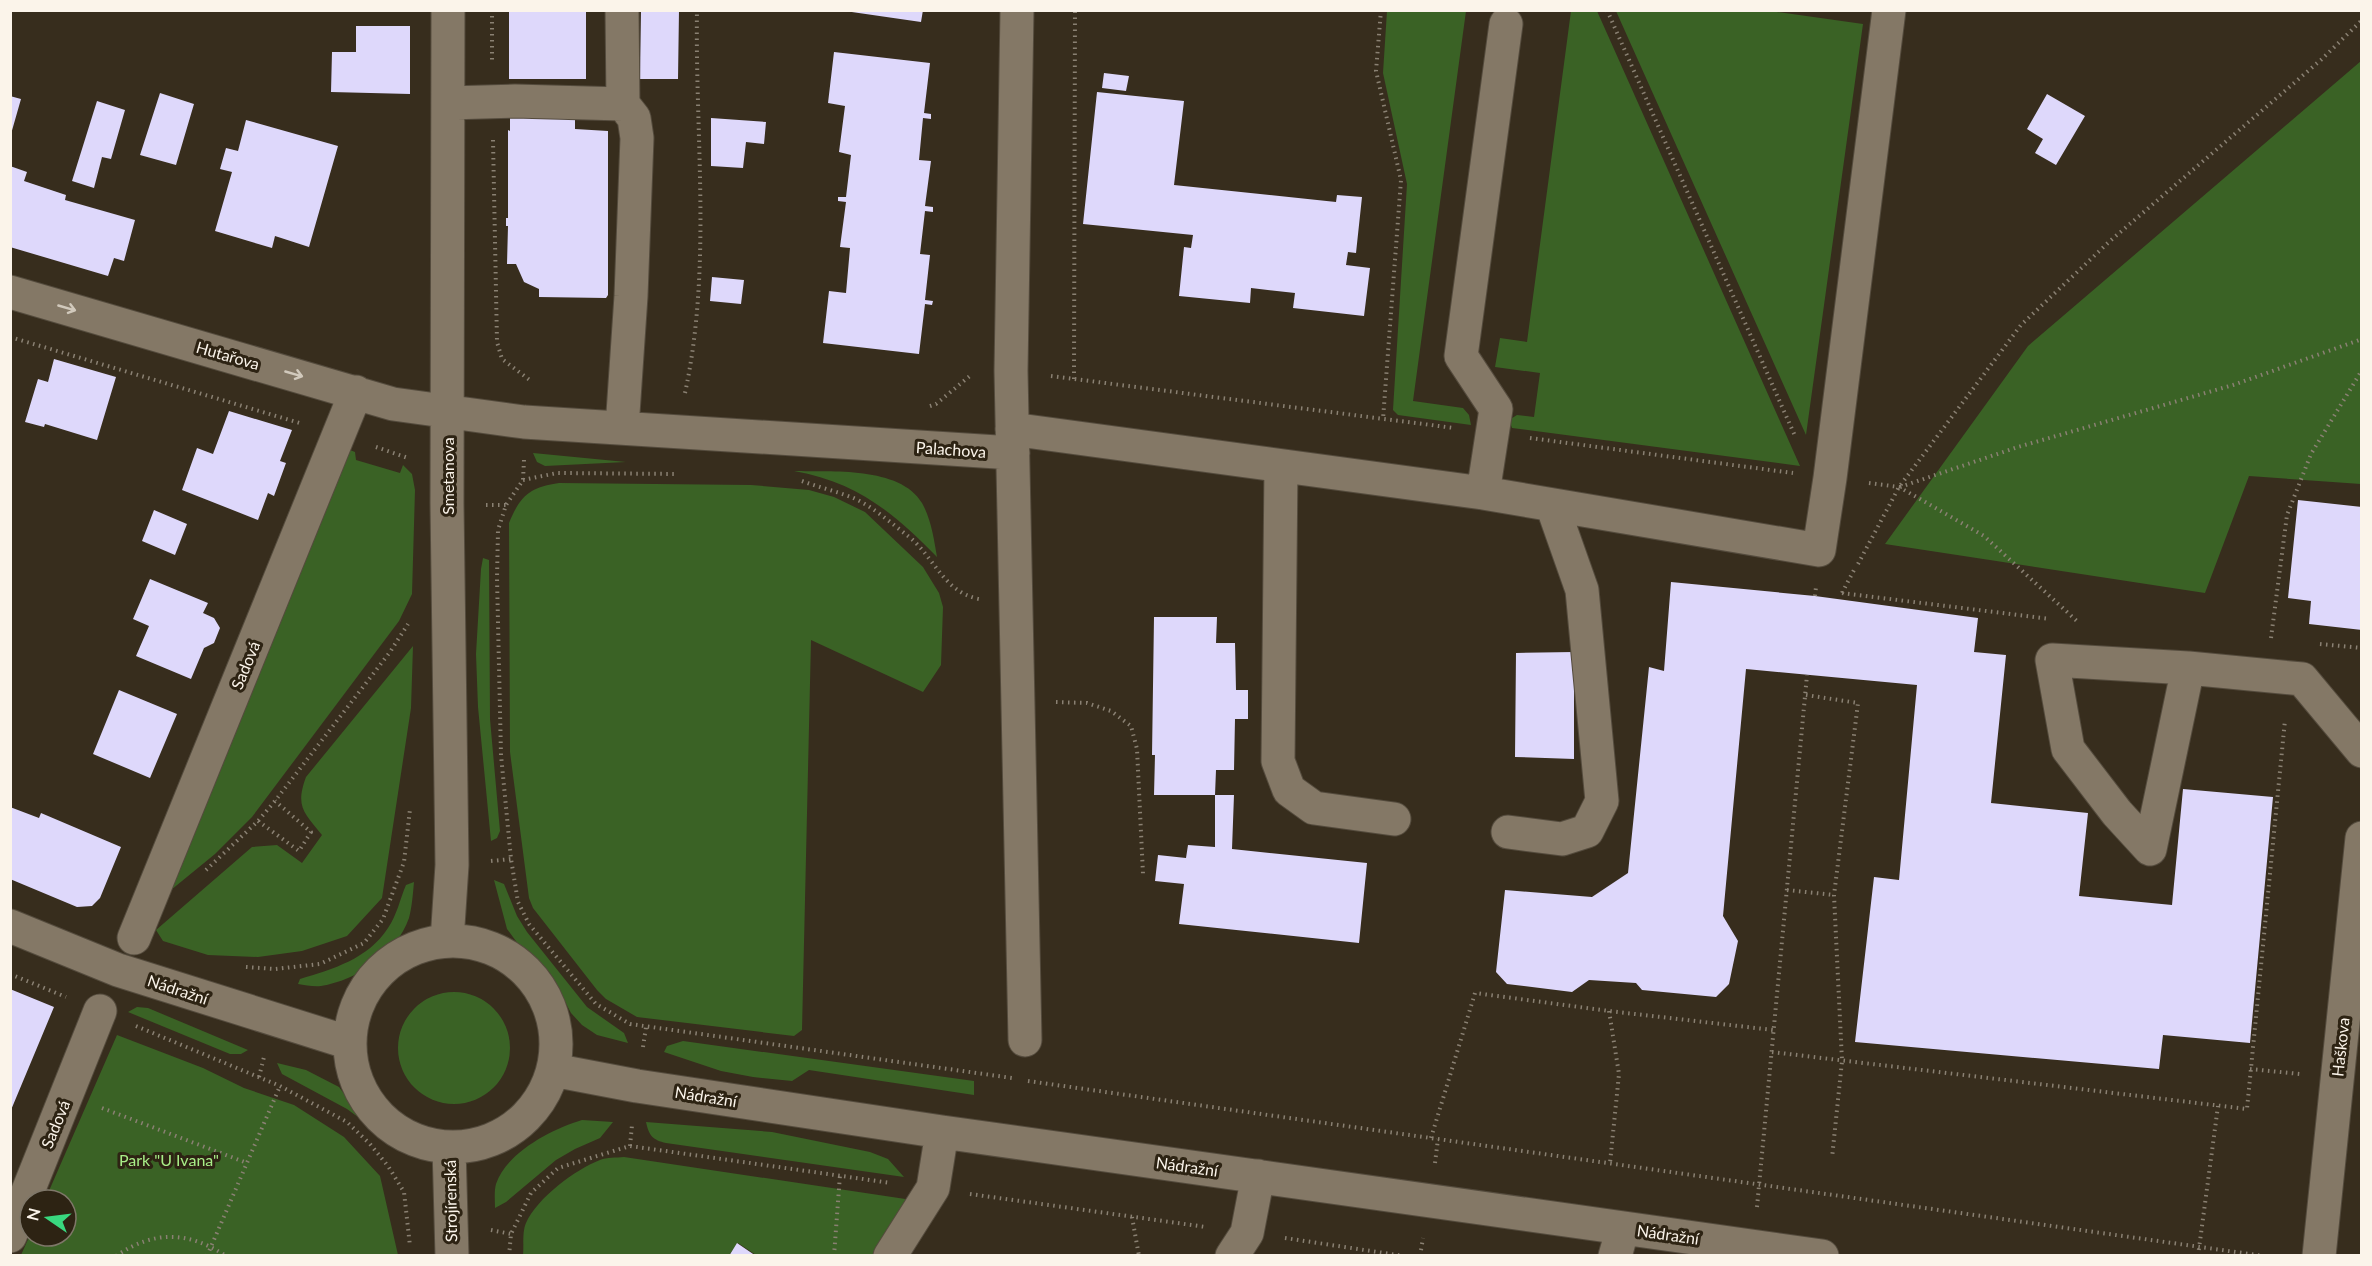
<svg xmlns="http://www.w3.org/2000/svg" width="2372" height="1266" font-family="Lato,sans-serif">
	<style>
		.green { fill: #3a6225 }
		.building { fill: #ded8fb }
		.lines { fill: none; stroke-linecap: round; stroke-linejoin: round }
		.minor-casing { stroke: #544b3d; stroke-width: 35 }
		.path { stroke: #8a8173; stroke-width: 4; stroke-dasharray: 1.5 4.5; stroke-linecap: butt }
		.minor { stroke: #847866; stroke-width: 33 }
		.oneway { stroke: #d1c9bc }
		.labels { text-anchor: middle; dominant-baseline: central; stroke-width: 6; stroke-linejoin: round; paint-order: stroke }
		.street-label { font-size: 16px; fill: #fbf4ea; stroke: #2d2313 }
		.park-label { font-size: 16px; fill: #a8ed87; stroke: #2d2313 }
	</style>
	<rect width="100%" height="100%" fill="#372d1d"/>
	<path class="green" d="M1387 11H1466L1413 401 1463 408 1469 415 1471 425 1398 415 1393 410 1407 184 1383 73Z
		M1571 11H1597L1800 466 1512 428 1509 420 1517 415 1534 417 1540 373 1495 367 1500 338 1527 342Z
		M1616 11H1770L1863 24 1806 435Z
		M2361 61V484L2249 476 2205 593 1885 544 2028 346Z
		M345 448 355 452 356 460 400 473 403 465 412 474 415 490 412 594 399 621 252 817 215 854 160 899Z
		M533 453 626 462 545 466 537 462Z
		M794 471C830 472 900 466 922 503 931 519 934 539 937 557 894 513 857 482 794 471Z
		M559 483 751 485 809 490 834 497 865 512 923 567 939 593 943 607 941 665 923 692 811 640 802 1030 794 1036 637 1017 606 999 597 990 533 908 529 898 510 752 509 523C520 496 530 487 559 483Z
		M483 558 489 560 490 719 500 831 497 838 491 841 478 707 476 654 481 569Z
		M413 646 411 708 382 898 347 936 302 951 258 957 208 955 163 941 156 930 252 847 277 845 302 863 322 835C304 812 295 807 306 777Z
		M494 880 504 884 517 916 527 932 587 1007 624 1033 628 1043 597 1035 582 1025 571 1013 550 973 521 948 507 929Z
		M414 882C413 893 412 907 409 918 396 955 357 980 321 986 314 987 305 985 298 984L300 979C333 969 368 959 388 928 397 915 400 899 406 885Z
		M398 1048a56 56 0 1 1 112 0a56 56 0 1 1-112 0Z
		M137 1007 148 1008 248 1050 241 1054H230L128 1012Z
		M117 1035 203 1068 244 1088 294 1105 344 1137 380 1176 398 1255H21L30 1235 66 1236V1200H45Z
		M683 1041 974 1081V1095L809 1070 792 1081 753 1077 721 1071 664 1052 667 1046Z
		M277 1063 306 1070 339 1087 366 1123 347 1109 282 1074Z
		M582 1120 613 1122 600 1138 575 1149 556 1160 506 1202 495 1208C495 1201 494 1191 496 1184 507 1152 552 1129 582 1120Z
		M646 1122 772 1132 870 1152 888 1159 904 1177 666 1143C653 1140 649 1136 646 1122Z
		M624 1157 912 1200 876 1255H756L738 1243 729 1255 523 1256C524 1245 522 1232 526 1223 537 1198 576 1169 600 1160 607 1157 616 1158 624 1157Z"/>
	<path class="building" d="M509 10H586V79H509Z
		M641 10H679L678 79H640Z
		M838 10H923L921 22Z
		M356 26H410V94L331 92 332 52H356Z
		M834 52 930 63 924 113 931 114V119L923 118 919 160 931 161 925 206 933 207V212L925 211 920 254 930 255 925 300 933 301 932 305 925 304 919 354 823 343 829 291 846 293 850 248 840 247 846 202 838 201V197H846L851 155 839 152 845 106 828 103Z
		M1104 73 1129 76 1126 91 1102 88Z
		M1097 92 1184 101 1174 185 1336 202 1337 195 1362 197 1356 253 1348 252 1346 265 1370 268 1364 316 1293 308 1295 293 1251 288 1250 303 1179 296 1184 247 1191 248 1193 235 1083 224Z
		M160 93 194 104 176 165 140 155Z
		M2047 94 2085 116 2056 165 2035 153 2043 139 2027 129Z
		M10 96 21 99 11 134H10Z
		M97 101 125 110 111 159 102 157 94 188 72 181Z
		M510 109H575V129L608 131V295L606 298 539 297V289L524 282 516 264H507L508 226H506V218H508V130L510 131Z
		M711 118 766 122 764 144 746 142 743 168 711 166Z
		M246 120 338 146 309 247 275 236 272 248 215 231 232 172 220 169 226 148 238 151Z
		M10 166 27 172 24 181 66 195 65 200 135 220 124 261 114 258 108 276 10 247Z
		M712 277 744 280 741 304 710 301Z
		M54 359 116 377 97 440 45 424 44 427 25 422 38 379 48 382Z
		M229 411 292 430 280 461 286 463 274 496 268 493 258 520 182 490 197 448 213 454Z
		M2298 500 2362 507V630L2309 624 2311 601 2288 598Z
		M154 510 187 524 175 555 142 541Z
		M150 579 208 603 203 613 214 618 220 628 214 643 204 648 191 679 136 656 149 626 133 619Z
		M1671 582 1815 596 1978 618 1974 652 2006 655 1991 803 2088 813 2079 896 2172 905 2183 789 2273 797 2250 1043 2163 1035 2159 1069 1855 1042 1874 877 1899 880 1917 685 1746 669 1723 916 1738 941 1729 984 1716 997 1642 990 1636 983 1589 980 1572 992 1507 984 1496 972 1505 890 1592 897 1628 873 1649 667 1664 671Z
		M1154 617H1217L1216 643H1235L1236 690H1248V719H1235L1234 770H1216L1215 795H1154L1155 755H1152Z
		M1574 652V759L1515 757 1516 653Z
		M119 690 177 714 150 778 93 754Z
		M1215 795H1234L1232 849 1367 863 1359 943 1179 924 1184 884 1155 881 1158 855 1186 858 1188 845 1215 847Z
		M10 807 39 818 41 813 121 847 100 898 92 906 77 907 10 879Z
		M10 989 54 1007 11 1110H10Z
		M737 1243 756 1256H729Z"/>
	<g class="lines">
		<g class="minor-casing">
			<path id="minor" d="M1017 10 1011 371 1025 1040
				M448 103 515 101 623 104
				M10 292 393 404 524 422 1013 453
				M622 428 631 296 637 138 634 118 623 104 622 10
				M1012 429 1483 493 1819 550 1830 478 1889 10
				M1281 466 1278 761 1289 790 1314 808 1394 819
				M1483 493 1496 409 1461 356 1506 24
				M2188 668 2150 849 2117 813 2068 749 2052 660 2188 668 2302 679 2362 751
				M1508 832 1562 839 1587 831 1602 801 1582 590 1552 505
				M10 926 118 970 350 1043
				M134 938 356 392
				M447 941 452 865 447 504 448 10
				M350 1044a103 103 0 1 1 206 0a103 103 0 1 1-206 0Z
				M553 1070 637 1086 942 1132 1822 1256
				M449 1147 452 1256
				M10 1236 100 1011
				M890 1256 933 1188 942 1132
				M1232 1256 1247 1233 1258 1176
				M1615 1256 1623 1228
				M2319 1256 2362 838"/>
		</g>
		<path class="path" d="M492 10V64
			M1381 10 1376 71 1401 180 1383 419
			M1607 10 1795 436
			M493 140 497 342 502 359 531 381
			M10 337 303 424
			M1051 376 1454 428
			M1074 379 1075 10
			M685 393C712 268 695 137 697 10
			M930 406 936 404 971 375
			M1530 438 1793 473
			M376 447 408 458
			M524 460 523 480 506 505 498 530 497 578 501 755 511 859 518 902 529 924 596 1004 630 1024 1012 1078
			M523 480 557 473 678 474
			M802 481C818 487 835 491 851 497 871 505 891 523 908 536 934 556 943 592 979 599
			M1869 483 1899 487 1984 536 2078 622
			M1900 487 2018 447 2233 385 2362 339
			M486 505H506
			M1858 564 1899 487 2021 325 2110 241 2322 59 2362 20
			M1842 593 1854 570
			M1842 593 2050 619
			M1815 596 1816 587
			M2271 638 2287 515 2311 454 2362 370
			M2320 644 2362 648
			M1806 695 1858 703 1834 895 1842 1061 1832 1158
			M1056 702 1087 703 1111 711 1131 726 1137 749 1143 874
			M258 821 299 851 311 832 275 801
			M491 861 511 859
			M206 870 258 821 275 801 390 652 408 624
			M1787 890 1834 895
			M246 967 275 969 320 964 364 943 383 919 404 862 410 809
			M10 974 66 997
			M1609 1011 1619 1074 1610 1163
			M136 1026 280 1086 347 1122 370 1144 388 1166 404 1192 410 1246
			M643 1047 646 1027
			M1772 1052 2247 1109 2285 720
			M2250 1069 2300 1074
			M259 1077 264 1057
			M1028 1081 2264 1256
			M102 1108 247 1163
			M1431 1138 1475 993 1609 1011 1773 1030
			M630 1146 632 1125
			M1435 1163 1438 1139
			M970 1194 1206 1227
			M1757 1207 1807 675
			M1132 1217 1139 1256
			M491 1230 511 1234
			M1285 1238 1404 1256
			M116 1256C154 1230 188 1231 226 1256
			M207 1256 280 1086
			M509 1256 511 1234 531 1193 558 1168 630 1146 891 1183
			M834 1256 840 1175
			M1420 1256 1423 1238
			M2198 1256 2218 1106"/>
		<use href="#minor" class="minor"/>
	</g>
	<defs><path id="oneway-shaft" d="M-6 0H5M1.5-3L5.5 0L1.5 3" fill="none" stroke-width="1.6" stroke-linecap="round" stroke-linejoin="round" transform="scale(1.5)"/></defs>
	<g class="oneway">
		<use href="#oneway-shaft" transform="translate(67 308) rotate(16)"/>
		<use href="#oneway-shaft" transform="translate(294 374) rotate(16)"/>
	</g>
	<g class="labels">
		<g class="street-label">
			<text transform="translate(228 355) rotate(16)">Hutařova</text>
			<text transform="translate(951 449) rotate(4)">Palachova</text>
			<text transform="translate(447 476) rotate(-90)">Smetanova</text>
			<text transform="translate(245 665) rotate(-68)">Sadová</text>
			<text transform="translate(178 989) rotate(18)">Nádražní</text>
			<text transform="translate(2340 1047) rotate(-84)">Haškova</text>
			<text transform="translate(706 1096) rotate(9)">Nádražní</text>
			<text transform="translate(55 1124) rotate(-68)">Sadová</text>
			<text transform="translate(1187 1166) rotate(8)">Nádražní</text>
			<text transform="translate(450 1201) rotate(-91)">Strojírenská</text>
			<text transform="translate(1668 1234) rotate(8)">Nádražní</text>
		</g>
		<g class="park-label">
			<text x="169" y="1159">Park "U Ivana"</text>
		</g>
	</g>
	<rect width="2372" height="1266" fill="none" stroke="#fbf4ea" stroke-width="24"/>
	<g transform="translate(48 1218) rotate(284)"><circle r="28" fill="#2d2313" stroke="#7f7769" stroke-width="1.5"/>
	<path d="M0-4.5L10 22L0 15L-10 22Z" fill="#39d87f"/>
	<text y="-9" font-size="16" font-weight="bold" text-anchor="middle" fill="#fbf4ea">N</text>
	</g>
</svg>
